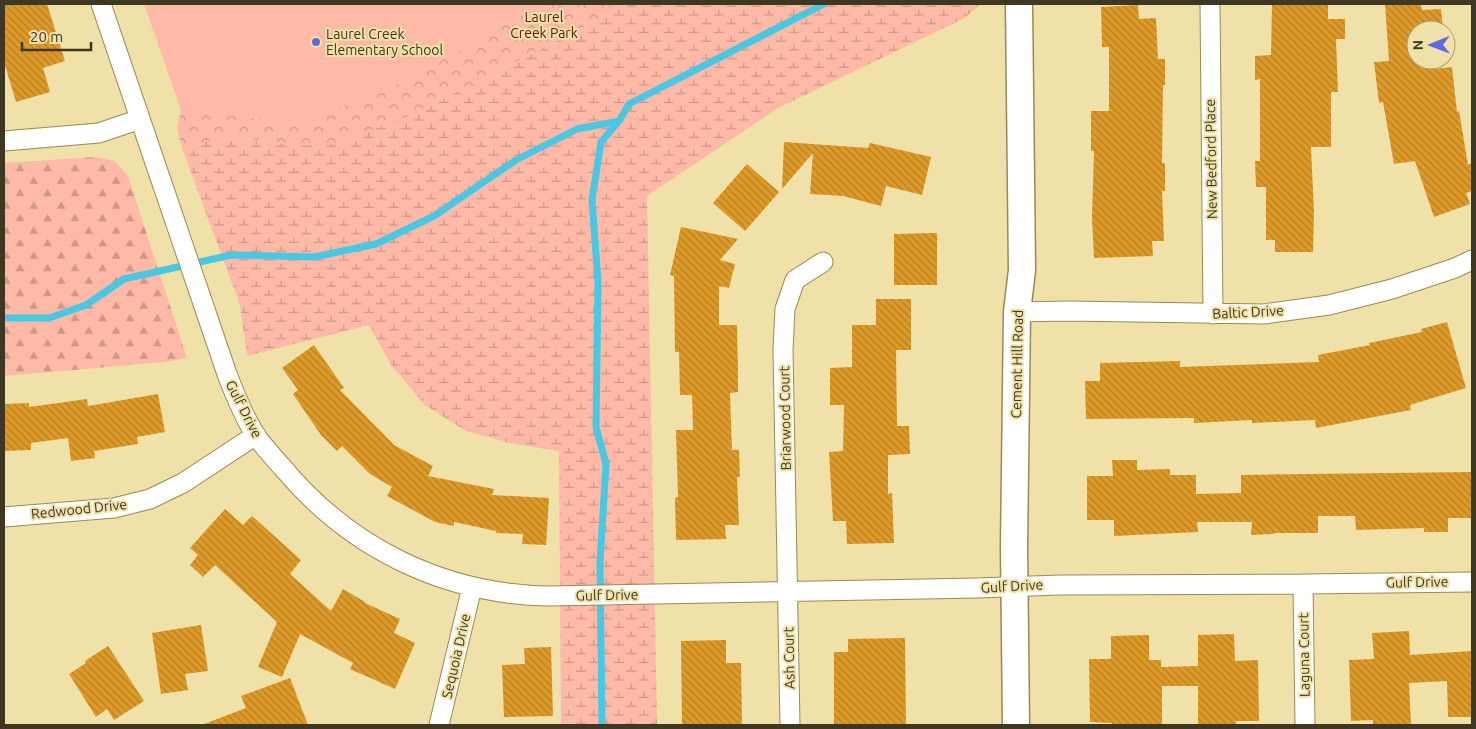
<svg xmlns="http://www.w3.org/2000/svg" width="1476" height="729" font-family="Ubuntu,sans-serif">
	<style>
		.forest { fill: url(#forest-firs) }
		.wetland { fill: url(#wetland-marsh) }
		.park { fill: url(#park-crowns) }
		.pitch { fill: #feb9a7 }
		.lines { fill: none; stroke-linecap: round; stroke-linejoin: round }
		.stream { stroke: #4ac7e2; stroke-width: 7 }
		.building { fill: url(#building-back-hatch) }
		.street-casing { stroke: #988a55; stroke-width: 21 }
		.secondary-casing { stroke: #988a55; stroke-width: 29 }
		.street { stroke: #fff; stroke-width: 19 }
		.secondary { stroke: #fff; stroke-width: 26 }
		.poi-dot { fill: #5e6ae2; stroke: #f0e1a9; stroke-width: 2 }
		.labels { text-anchor: middle; dominant-baseline: central; stroke-width: 4; stroke-linejoin: round; paint-order: stroke }
		.park-label { font-size: 14px; fill: #5b1604; stroke: #f0e1a9 }
		.poi-label { font-size: 14px; fill: #3e3822; stroke: #f0e1a9; text-anchor: start }
		.street-label { font-size: 14px; fill: #3e3822; stroke: #f0e1a9 }
	</style>
	<defs>
		<pattern id="forest-firs" width="22" height="20" patternUnits="userSpaceOnUse" patternTransform="scale(1.25)"><rect width="22" height="20" fill="#feb9a7"/><path d="M5 1l3.5 6h-7zM16 11l3.5 6h-7z" fill="#cf9788"/></pattern>
		<pattern id="wetland-marsh" width="20" height="14" patternUnits="userSpaceOnUse" patternTransform="scale(1.25)"><rect width="20" height="14" fill="#feb9a7"/><path d="M1 5h8M5 5V1M11 12h8M15 12V8" fill="none" stroke="#cf9788"/></pattern>
		<pattern id="park-crowns" width="20" height="18" patternUnits="userSpaceOnUse" patternTransform="scale(1.25)"><rect width="20" height="18" fill="#feb9a7"/><path d="M2 6a3 3 0 1 1 6 0M12 15a3 3 0 1 1 6 0" fill="none" stroke="#cf9788"/></pattern>
		<pattern id="building-back-hatch" width="6" height="6" patternUnits="userSpaceOnUse" patternTransform="scale(1.25)"><rect width="6" height="6" fill="#dd9a28"/><path d="M-1 5l2 2M0 0l6 6M5-1l2 2" fill="none" stroke="#b57f22"/></pattern>
	</defs>
	<rect width="100%" height="100%" fill="#f0e1a9"/>
	<path class="forest" d="M96 157 115 161 128 176 187 358 165 362 4 376V163Z"/>
	<path class="wetland" d="M630 4H981L963 19 778 108 647 196 657 725H561L559 451 509 443 464 430 425 405 391 365 369 325 247 356 240 305 182 148 218 138 262 140 296 146 411 115Z"/>
	<path class="park" d="M543 4H630L411 115 338 143 296 146 262 140 218 138 182 148 177 128 181 110 303 123 404 81Z"/>
	<path class="pitch" d="M144 4H543L404 81 303 123 181 110Z"/>
	<g class="lines">
		<path class="stream" d="M4 318H49L86 305 124 279 231 255 314 257 376 244 434 216 516 160 577 129 619 121 629 104 824 4
			M602 725 600 562 606 464 596 427 598 282 592 200 601 142 619 121"/>
	</g>
	<path class="building" d="M4 4H47L65 61 43 68 50 92 16 102 4 62Z
		M1272 4H1328V19H1345V39H1336L1338 92H1331V147H1311L1314 212 1313 252H1275V240H1266V187H1256L1255 161H1260V79L1255 80V56L1271 55Z
		M1385 4H1421L1422 10 1441 9 1443 30H1416V60H1434L1435 69 1452 67 1457 112 1459 111 1468 165 1472 163V191L1466 193 1470 204 1434 217 1415 161 1394 164 1383 102 1379 103 1374 62 1389 61Z
		M1138 5 1139 19 1156 18 1158 59H1165V85H1163L1162 163H1165V191H1162L1164 241H1152L1153 256 1094 258 1092 218 1094 151H1091V111H1109V47H1102L1101 7Z
		M784 142 868 148 870 143 931 157 922 195 886 186 881 206 843 196 810 194 813 153 782 189Z
		M747 164 779 192 745 231 713 203Z
		M681 227 738 239 720 260 735 264 729 288 719 286V325H737L738 370V392L730 393 732 450H739L740 477H737L739 525H725L726 539 676 540 675 498 678 497 676 430H693L692 395H680L679 352H675L674 276 670 275Z
		M937 233V285H894V234Z
		M876 299H911V350H896L897 426H909L910 454 888 455V494L892 493 894 543 847 544 846 521H833L829 452 843 451 844 405H830V368L852 367V325H876Z
		M1447 322 1466 388 1410 405 1411 410 1316 428 1315 420 1252 423V420L1194 423V418L1086 419 1085 381H1100V363L1180 361V367L1319 362 1318 355 1370 345 1369 343 1422 332 1421 329Z
		M314 345 344 388 340 390 394 445 433 466 428 476 494 489 492 495 549 498 546 545 522 544 523 534 496 533V531L454 522V526L435 522 387 496 392 487 370 474 342 446 337 451 321 435 293 394 298 390 282 368Z
		M158 394 165 432 137 437 138 444 94 451 95 458 71 461 68 438 31 443V450L4 451V404L29 403V407L87 399 88 406Z
		M1112 460H1137V470L1170 469V475H1196V494L1241 493V475L1471 472 1472 518H1448V532H1424V528L1356 530 1355 516H1318V533H1274V534L1251 535 1252 522H1197L1198 532 1114 536V520H1087V476H1113Z
		M225 509 243 525 252 516 301 560 290 574 331 611 343 589 365 602V603L400 619 394 633 415 643 395 689 350 669 353 663 300 634 282 677 258 667 277 622 215 565 203 577 190 565 198 555 190 548Z
		M201 625 208 671 185 674 188 690 161 694 152 633Z
		M1409 631 1410 655 1472 651V717H1448L1447 681 1409 683 1411 725H1373V720L1351 721 1349 660 1374 659 1372 633Z
		M1234 634 1235 661 1258 660 1259 721H1236V725H1198V686H1162V725H1112V723L1090 722 1089 659H1111V636L1149 635V660H1161V667L1198 666V635Z
		M905 638 906 725H834V652H848V639Z
		M726 640V663H741L742 725H682L681 641Z
		M108 646 144 701 114 720 107 709 96 717 69 674 86 663 85 661Z
		M551 647 553 716 504 717 502 665 525 664 524 648Z
		M290 678 308 725H204V724L246 708 241 696Z"/>
	<g class="lines">
		<g class="street-casing">
			<path id="street" d="M101 4 227 374C235 395 244 417 256 436 264 447 274 458 283 468 350 548 443 594 548 596L977 588 1061 585 1303 584 1472 582
				M1210 4 1213 314
				M4 141 99 133 140 119
				M1017 312 1069 311 1264 314 1329 305 1392 289 1455 268 1472 260
				M4 517 114 508 150 499 183 483 256 435
				M1303 584 1305 725
				M439 725 472 587
				M790 725 783 350 785 309 795 280 823 262"/>
		</g>
		<g class="secondary-casing">
			<path id="secondary" d="M1016 725 1014 547 1017 312 1022 270 1019 4"/>
		</g>
		<use href="#street" class="street"/>
		<use href="#secondary" class="secondary"/>
	</g>
	<circle class="poi-dot" cx="316" cy="42" r="5"/>
	<g class="labels">
		<g class="park-label">
			<text x="544" y="17">Laurel<tspan x="544" dy="16">Creek Park</tspan></text>
		</g>
		<g class="poi-label">
			<text x="326" y="34">Laurel Creek<tspan x="326" dy="16">Elementary School</tspan></text>
		</g>
		<g class="street-label">
			<text transform="translate(1211 159) rotate(-91)">New Bedford Place</text>
			<text transform="translate(1248 312) rotate(-3)">Baltic Drive</text>
			<text transform="translate(1017 364) rotate(-89)">Cement Hill Road</text>
			<text transform="translate(244 409) rotate(63)">Gulf Drive</text>
			<text transform="translate(785 418) rotate(-91)">Briarwood Court</text>
			<text transform="translate(79 509) rotate(-6)">Redwood Drive</text>
			<text transform="translate(1417 582) rotate(-1)">Gulf Drive</text>
			<text transform="translate(1012 586) rotate(-3)">Gulf Drive</text>
			<text transform="translate(607 595) rotate(-1)">Gulf Drive</text>
			<text transform="translate(1304 655) rotate(-91)">Laguna Court</text>
			<text transform="translate(456 656) rotate(-77)">Sequoia Drive</text>
			<text transform="translate(789 658) rotate(-91)">Ash Court</text>
		</g>
	</g>
	<rect width="1476" height="729" fill="none" stroke="#3e3822" stroke-width="10"/>
	<g transform="translate(1431 45) rotate(269)"><circle r="24" fill="#f0e1a9" stroke="#a99d73"/>
	<path d="M0-4L9 19L0 12L-9 19Z" fill="#5e6ae2"/>
	<text y="-8" font-size="14" font-weight="bold" text-anchor="middle" fill="#3e3822">N</text>
	</g>
	<path d="M22 42v8h69v-8" fill="none" stroke="#3e3822" stroke-width="2.5"/>
	<text x="30" y="42" font-size="15" fill="#3e3822" stroke="#f0e1a9" stroke-width="4" paint-order="stroke">20 m</text>
</svg>
